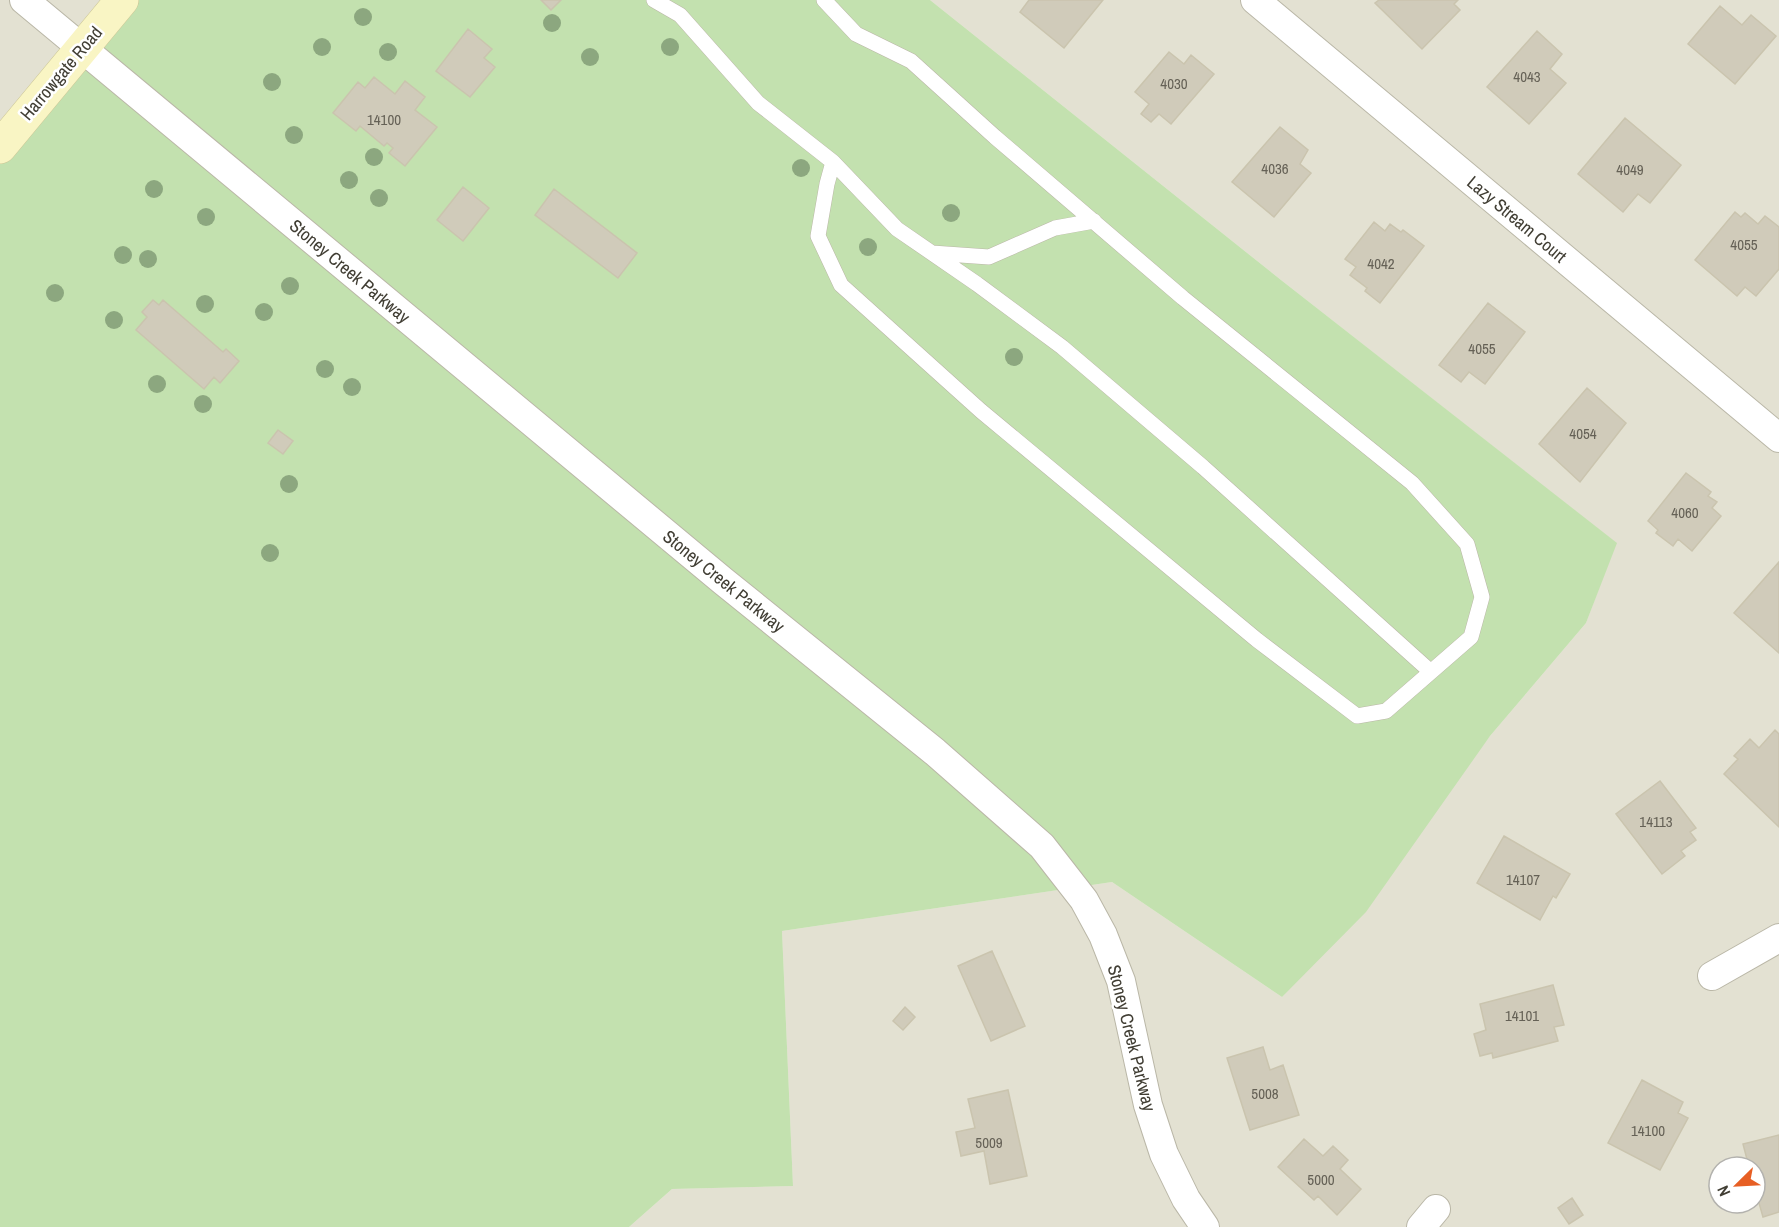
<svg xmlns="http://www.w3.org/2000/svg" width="1779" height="1227" font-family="'Archivo Narrow',sans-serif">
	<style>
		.residential { fill: #e3e1d2; fill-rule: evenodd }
		.green { fill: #c3e1af }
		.building { fill: #d0cbba; stroke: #cac4ae; stroke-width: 1.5 }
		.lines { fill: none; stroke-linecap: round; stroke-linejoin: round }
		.lane-casing { stroke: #bab7a7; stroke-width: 16 }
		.street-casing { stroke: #bab7a7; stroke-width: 30 }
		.secondary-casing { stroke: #ccc696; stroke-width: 34 }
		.lane { stroke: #fff; stroke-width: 15 }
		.street { stroke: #fff; stroke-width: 28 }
		.secondary { stroke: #f9f5c4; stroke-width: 33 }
		.tree { fill: #8ca77f }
		.labels { text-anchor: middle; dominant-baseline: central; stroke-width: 5; stroke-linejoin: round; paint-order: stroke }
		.number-label { font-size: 15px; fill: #656156 }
		.street-label { font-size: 18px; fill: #413e34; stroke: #fff }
	</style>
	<rect width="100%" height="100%" fill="#f0eee3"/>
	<path class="residential" d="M0 0H122L0 147Z
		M930 0H1779V1227H629L672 1189 793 1186 782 931 1112 882 1282 997 1490 736 1586 623 1616 543 1281 280ZM1719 1167H1755V1203H1719Z"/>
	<path class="green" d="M122 0H930L1281 280 1617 543 1586 623 1490 736 1366 912 1282 997 1112 882 782 931 793 1186 672 1189 629 1227H0V147Z"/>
	<path class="building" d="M541 0H561L551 10Z
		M1029 0H1103L1064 48 1020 12Z
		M1379 0H1458L1454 4 1460 10 1422 49 1375 3Z
		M1720 6 1742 25 1751 15 1776 36 1735 84 1688 44Z
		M468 29 492 49 484 58 495 67 470 97 436 71Z
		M1537 31 1562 54 1550 69 1566 83 1529 124 1487 87Z
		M1169 52 1184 64 1191 55 1214 74 1171 124 1159 114 1151 122 1141 114 1149 104 1135 92Z
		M374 77 395 94 405 81 425 97 415 110 437 127 405 166 389 153 393 148 387 143 384 146 360 126 356 131 333 113 358 82 365 88Z
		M1625 118 1681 165 1650 203 1638 194 1623 212 1578 174Z
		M1280 127 1308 150 1300 164 1311 173 1274 217 1232 182Z
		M463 187 489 208 463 241 437 220Z
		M554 189 637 253 618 278 535 215Z
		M1735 212 1741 217 1745 213 1758 224 1765 216 1779 227V269L1756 296 1745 287 1737 296 1695 260Z
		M1374 222 1385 231 1390 224 1401 232 1403 230 1424 246 1380 303 1365 291 1367 288 1350 275 1356 267 1345 259Z
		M153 300 159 305 163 300 223 352 226 349 239 361 220 383 214 377 204 389 136 330 147 317 142 312Z
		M1488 303 1525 332 1485 384 1469 372 1461 382 1439 365Z
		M1587 388 1626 423 1580 482 1539 444Z
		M278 430 293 441 283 454 268 443Z
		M1686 473 1711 492 1708 496 1717 502 1712 508 1721 516 1692 551 1678 539 1673 546 1656 533 1658 530 1648 521Z
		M1779 562V653L1734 613Z
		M1775 730 1779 734V827L1724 774 1738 759 1734 756 1750 739 1759 748Z
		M1660 781 1696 828 1690 832 1696 840 1681 851 1685 856 1662 874 1616 814Z
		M1504 836 1570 874 1556 898 1553 896 1540 920 1477 883Z
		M992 951 1025 1026 991 1041 958 966Z
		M1553 985 1564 1025 1554 1027 1558 1041 1493 1058 1492 1053 1480 1056 1474 1034 1486 1030 1480 1004Z
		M905 1007 915 1017 903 1030 893 1021Z
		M1263 1047 1270 1070 1283 1065 1299 1115 1250 1130 1227 1058Z
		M1642 1080 1683 1102 1678 1113 1688 1118 1660 1170 1608 1143Z
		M1008 1090 1027 1176 990 1184 984 1151 961 1156 956 1132 975 1128 968 1099Z
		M1779 1135V1212L1763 1217 1755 1189V1167H1749L1743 1144Z
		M1304 1139 1323 1156 1333 1146 1348 1160 1340 1169 1361 1189 1337 1215 1318 1196 1314 1200 1278 1167Z
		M1572 1198 1583 1215 1569 1224 1558 1208Z"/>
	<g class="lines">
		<g class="lane-casing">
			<path id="lane" d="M654 0 680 15 758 103 833 162
				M824 0 856 34 911 61 995 137 1183 298 1412 483 1467 544 1482 597 1471 637 1386 711 1357 716 1257 640 981 411 841 285 818 236 827 184 833 162 897 229 977 284 1062 347 1203 467 1431 672
				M932 253 989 257 1055 228 1094 221"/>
		</g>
		<g class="street-casing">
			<path id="street" d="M24 0 723 581 935 752 1042 846 1084 900 1103 935 1121 981 1148 1105 1164 1154 1186 1199 1205 1227
				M1255 0 1779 438
				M1712 976 1779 938
				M1421 1227 1436 1209"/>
		</g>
		<g class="secondary-casing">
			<path id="secondary" d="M0 147 122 0"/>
		</g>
		<use href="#lane" class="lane"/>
		<use href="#street" class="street"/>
		<use href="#secondary" class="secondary"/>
	</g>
	<g class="tree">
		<circle cx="363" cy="17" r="9"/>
		<circle cx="552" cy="23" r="9"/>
		<circle cx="322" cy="47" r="9"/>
		<circle cx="670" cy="47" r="9"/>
		<circle cx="388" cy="52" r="9"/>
		<circle cx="590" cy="57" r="9"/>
		<circle cx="272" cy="82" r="9"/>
		<circle cx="294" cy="135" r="9"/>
		<circle cx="374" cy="157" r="9"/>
		<circle cx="801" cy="168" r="9"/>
		<circle cx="349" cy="180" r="9"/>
		<circle cx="154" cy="189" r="9"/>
		<circle cx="379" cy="198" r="9"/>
		<circle cx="951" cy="213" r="9"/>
		<circle cx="206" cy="217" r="9"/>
		<circle cx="868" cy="247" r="9"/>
		<circle cx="123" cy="255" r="9"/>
		<circle cx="148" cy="259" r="9"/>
		<circle cx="290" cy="286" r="9"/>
		<circle cx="55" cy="293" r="9"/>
		<circle cx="205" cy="304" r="9"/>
		<circle cx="264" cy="312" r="9"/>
		<circle cx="114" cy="320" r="9"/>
		<circle cx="1014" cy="357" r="9"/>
		<circle cx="325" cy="369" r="9"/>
		<circle cx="157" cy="384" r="9"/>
		<circle cx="352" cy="387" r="9"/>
		<circle cx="203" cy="404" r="9"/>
		<circle cx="289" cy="484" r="9"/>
		<circle cx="270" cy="553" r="9"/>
	</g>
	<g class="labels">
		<g class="number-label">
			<text x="1527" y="76">4043</text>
			<text x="1174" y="83">4030</text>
			<text x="384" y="119">14100</text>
			<text x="1275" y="168">4036</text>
			<text x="1630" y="169">4049</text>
			<text x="1744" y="244">4055</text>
			<text x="1381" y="263">4042</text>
			<text x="1482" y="348">4055</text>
			<text x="1583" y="433">4054</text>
			<text x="1685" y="512">4060</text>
			<text x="1656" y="821">14113</text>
			<text x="1523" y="879">14107</text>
			<text x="1522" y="1015">14101</text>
			<text x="1265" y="1093">5008</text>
			<text x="1648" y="1130">14100</text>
			<text x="989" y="1142">5009</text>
			<text x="1321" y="1179">5000</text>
		</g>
		<g class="street-label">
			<text transform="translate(61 73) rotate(-50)">Harrowgate Road</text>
			<text transform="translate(1517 219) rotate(40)">Lazy Stream Court</text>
			<text transform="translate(350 271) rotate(40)">Stoney Creek Parkway</text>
			<text transform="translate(724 581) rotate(39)">Stoney Creek Parkway</text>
			<text transform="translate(1132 1038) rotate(76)">Stoney Creek Parkway</text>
		</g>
	</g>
	<g transform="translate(1737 1185) rotate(246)"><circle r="28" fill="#ffffff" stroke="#b3b2ae" stroke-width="1.5"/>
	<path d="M0-4.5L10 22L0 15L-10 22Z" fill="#e75f24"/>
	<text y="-9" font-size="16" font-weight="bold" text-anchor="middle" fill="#413e34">N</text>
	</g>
</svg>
